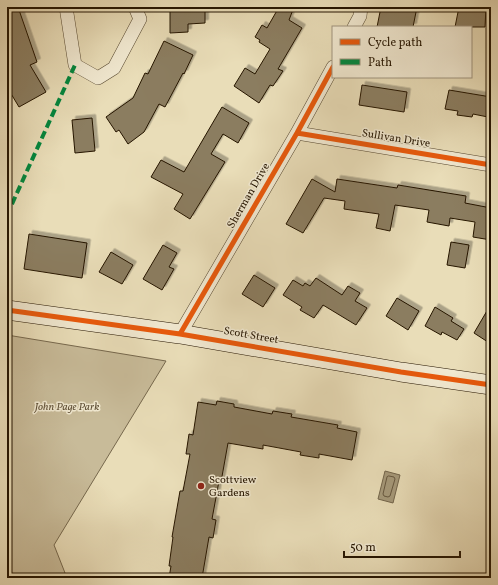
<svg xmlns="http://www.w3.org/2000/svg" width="498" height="585" font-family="Vollkorn,serif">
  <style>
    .green { fill: #c8bb99; stroke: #76684d }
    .water { fill: #a6997a; stroke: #72644a }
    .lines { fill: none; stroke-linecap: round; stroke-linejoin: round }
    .shore { stroke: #66573e; stroke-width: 1 }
    .building { fill: #8b7d60; stroke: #251501; filter: url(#shadow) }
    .street-casing { stroke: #56472f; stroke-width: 14 }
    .secondary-casing { stroke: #251501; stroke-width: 20 }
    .street { stroke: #f1e9d1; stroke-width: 13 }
    .secondary { stroke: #f1e9d1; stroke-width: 19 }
    .quiet { stroke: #00873e; stroke-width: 4; stroke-dasharray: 8 4; stroke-linecap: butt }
    .cycleway-casing { stroke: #f1e9d1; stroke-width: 8 }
    .cycleway { stroke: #e8590c; stroke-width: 5 }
    .poi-dot { fill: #8f2418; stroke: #f1e9d1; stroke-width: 1.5 }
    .labels { text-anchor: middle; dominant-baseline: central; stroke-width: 3; stroke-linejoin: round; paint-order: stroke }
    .street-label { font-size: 11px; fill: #251501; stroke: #f1e9d1 }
    .park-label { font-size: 11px; font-style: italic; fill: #5e4f36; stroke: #f1e9d1 }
    .poi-label { font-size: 11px; fill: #251501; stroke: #f1e9d1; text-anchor: start }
  </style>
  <defs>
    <filter id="shadow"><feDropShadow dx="3.5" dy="-3.5" stdDeviation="0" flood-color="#0004"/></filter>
  </defs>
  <rect width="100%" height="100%" fill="#e9ddb8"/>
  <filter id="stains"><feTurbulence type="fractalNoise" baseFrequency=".005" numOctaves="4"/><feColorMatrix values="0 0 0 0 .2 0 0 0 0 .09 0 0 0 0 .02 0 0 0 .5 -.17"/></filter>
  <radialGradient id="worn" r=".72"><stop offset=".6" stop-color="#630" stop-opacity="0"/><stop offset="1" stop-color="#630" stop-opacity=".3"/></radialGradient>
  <!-- green -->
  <path class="green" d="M7,335L166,361L54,545L67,578H7Z"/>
  <!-- water -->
  <path class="water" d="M385,471L400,475L393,503L378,499Z"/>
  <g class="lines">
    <!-- shore -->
    <path class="shore" d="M389,476L394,477L395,479L390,496L388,497L384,496L383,494L387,477Z"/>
  </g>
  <!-- building -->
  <path class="building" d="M7,7H18L37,62L30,65L46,92L19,107L7,87Z
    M170,7H205V23L188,24V32L170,33Z
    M279,7H294L289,20L302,28L278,69L283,71L273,86L270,85L259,103L234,86L245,68L255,74L270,49L259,42L260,40L255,37L262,25L267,28Z
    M381,7H417L413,27H377Z
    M459,7H486L485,27H455Z
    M164,41L193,55L184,74L183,73L165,107L159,104L144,132L128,144L119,130L116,132L106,117L133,98L145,73L148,74Z
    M362,85L407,92L404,112L359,105Z
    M449,90L491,97L488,117L473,114L472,117L457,115L458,111L445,109Z
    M222,107L249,123L238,143L223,134L211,154L225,162L190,219L174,209L183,194L151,177L161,160L184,172Z
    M92,118L95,151L75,153L72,120Z
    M312,179L335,192L337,179L397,188L398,185L466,196L465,203L491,208V240L473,237L475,222L450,218L449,226L427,222L429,210L395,205L390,231L376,228L379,214L344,209L345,201L324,198L303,233L286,224Z
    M29,234L87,243L82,278L24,269Z
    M451,242L469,245L465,268L447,265Z
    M163,245L177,253L169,267L174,269L162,290L143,279Z
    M111,252L133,265L122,284L99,272Z
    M254,275L275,288L263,307L242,294Z
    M316,278L342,295L348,286L360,293L355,301L367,308L356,325L323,305L314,318L300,310L302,307L283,295L293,280L303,286L305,283L310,286Z
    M397,298L419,311L408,330L386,316Z
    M491,304V344L474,333Z
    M435,307L453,318L451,321L464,329L457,340L442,332L441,335L425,326Z
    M217,401L234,404V407L272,414L273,411L292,414L291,417L338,425L337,428L357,432L352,460L319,454V458L300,455L301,452L263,445V449L228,443L221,482L219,481L212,519L216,520L213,538L209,537L202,578H169L171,566H169L173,537H172L180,491H183L190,454H186L189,434L193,435L198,402L216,405Z"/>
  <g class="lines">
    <!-- street casing -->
    <g class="street-casing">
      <path id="street" d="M66,7L75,65L98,78L114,68L140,19L135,7
        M354,27L360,16L361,7
        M297,133L491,165
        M180,334L297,133L333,67"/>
    </g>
    <!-- secondary casing -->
    <g class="secondary-casing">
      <path id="secondary" d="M7,310L180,334L401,372L491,385"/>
    </g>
    <!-- street -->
    <use href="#street" class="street"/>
    <!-- secondary -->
    <use href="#secondary" class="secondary"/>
    <!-- quiet -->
    <path class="quiet" d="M7,215L75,65"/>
    <!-- cycleway casing -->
    <g class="cycleway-casing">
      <path id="cycleway" d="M297,133L491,165
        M7,310L180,334L401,372L491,385
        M180,334L297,133L333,67"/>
    </g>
    <!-- cycleway -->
    <use href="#cycleway" class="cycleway"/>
  </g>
  <!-- markers -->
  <circle class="poi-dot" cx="201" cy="486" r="4"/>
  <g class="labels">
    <!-- street labels -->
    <g class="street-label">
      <text transform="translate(396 139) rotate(9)">Sullivan Drive</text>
      <text transform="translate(249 196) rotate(-60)">Sherman Drive</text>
      <text transform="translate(251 336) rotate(10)">Scott Street</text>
    </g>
    <!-- park labels -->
    <g class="park-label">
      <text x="67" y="407">John Page Park</text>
    </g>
    <!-- poi labels -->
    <g class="poi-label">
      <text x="209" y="480">Scottview<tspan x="209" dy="13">Gardens</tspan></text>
    </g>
  </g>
  <!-- margin -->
  <rect width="498" height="585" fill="none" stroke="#e9ddb8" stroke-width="24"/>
  <rect x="8" y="8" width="482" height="569" fill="none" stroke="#251501" stroke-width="2"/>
  <rect x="12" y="12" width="474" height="561" fill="none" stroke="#251501"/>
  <!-- legend -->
  <rect x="332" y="26" width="140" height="52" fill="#f1e9d1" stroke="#9f947e"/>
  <rect x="340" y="39" width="20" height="6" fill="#e8590c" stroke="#9f947e"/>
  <text x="368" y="46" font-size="12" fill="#251501">Cycle path</text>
  <rect x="340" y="59" width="20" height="6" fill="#00873e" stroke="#9f947e"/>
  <text x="368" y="66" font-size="12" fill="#251501">Path</text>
  <!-- scale -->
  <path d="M344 551v6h116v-6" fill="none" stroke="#251501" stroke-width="2"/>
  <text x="350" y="551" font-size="12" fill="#251501" stroke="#f1e9d1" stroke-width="3" paint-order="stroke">50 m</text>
  <rect width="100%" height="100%" filter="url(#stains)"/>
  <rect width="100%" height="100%" fill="url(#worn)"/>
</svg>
